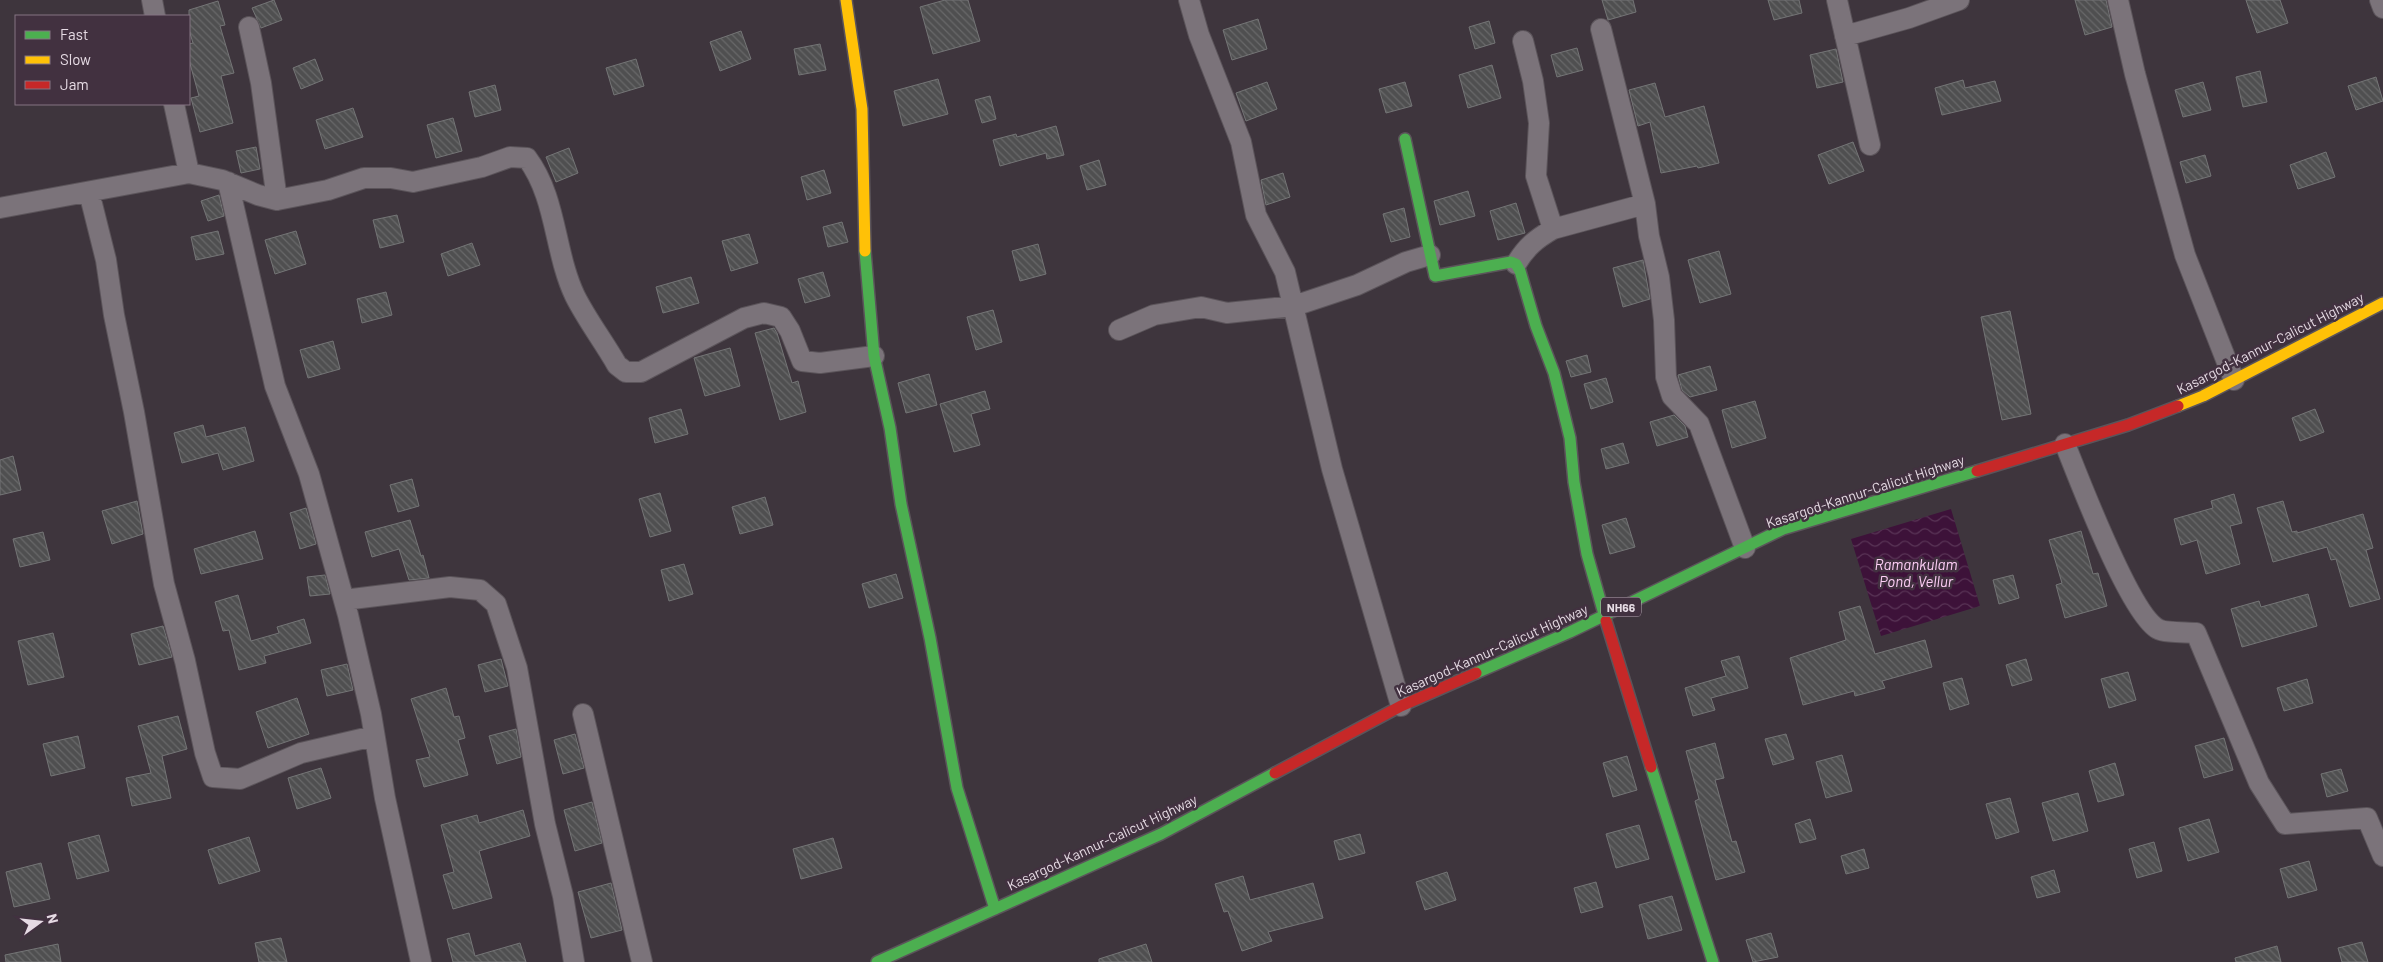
<svg xmlns="http://www.w3.org/2000/svg" width="2383" height="962" font-family="Barlow,sans-serif">
  <style>
    .water { fill: url(#water-waves) }
    .building { fill: url(#building-back-hatch); stroke: #747576 }
    .lines { fill: none; stroke-linecap: round; stroke-linejoin: round }
    .street-casing { stroke: #5b545a; stroke-width: 22 }
    .fast-casing { stroke: #5b545a; stroke-width: 14 }
    .slow-casing { stroke: #5b545a; stroke-width: 14 }
    .jam-casing { stroke: #5b545a; stroke-width: 14 }
    .street { stroke: #7b737a; stroke-width: 20 }
    .fast { stroke: #4caf50; stroke-width: 11 }
    .slow { stroke: #ffc107; stroke-width: 11 }
    .jam { stroke: #c62828; stroke-width: 11 }
    .labels { text-anchor: middle; dominant-baseline: central; stroke-width: 5; stroke-linejoin: round; paint-order: stroke }
    .shield { fill: #423140; stroke: #b5a8b3; stroke-width: 1 }
    .shield-label { font-size: 12px; font-weight: bold; fill: #e6dbe4 }
    .street-label { font-size: 14px; fill: #e6dbe4; stroke: #423140 }
    .water-label { font-size: 15px; font-style: italic; fill: #fecff6; stroke: #423140 }
  </style>
  <defs>
    <pattern id="water-waves" width="16" height="10" patternUnits="userSpaceOnUse" patternTransform="scale(1.25)"><rect width="16" height="10" fill="#3d1239"/><path d="M0 5q4-4 8 0t8 0" fill="none" stroke="#593456"/></pattern>
    <pattern id="building-back-hatch" width="6" height="6" patternUnits="userSpaceOnUse" patternTransform="scale(1.25)"><rect width="6" height="6" fill="#4f4f50"/><path d="M-1 5l2 2M0 0l6 6M5-1l2 2" fill="none" stroke="#686869"/></pattern>
  </defs>
  <rect width="100%" height="100%" fill="#3e353d"/>
  <!-- water -->
  <path class="water" d="M1951,509L1980,606L1881,636L1851,539Z"/>
  <!-- building -->
  <path class="building" d="M274,0L282,20L261,28L252,8Z
    M945,0H968L980,41L933,54L920,7Z
    M1602,0H1633L1636,12L1608,20Z
    M1768,0H1799L1802,13L1774,20Z
    M2075,0H2106L2112,27L2085,35Z
    M2246,0H2280L2288,23L2257,33Z
    M218,1L225,25L220,26L234,73L221,76L233,123L200,132L191,98L199,96L189,60V44L193,43L189,30V10Z
    M1258,19L1267,49L1232,60L1223,30Z
    M1489,21L1495,43L1475,49L1469,27Z
    M741,31L751,59L720,71L710,42Z
    M820,44L826,70L799,75L794,49Z
    M1577,48L1583,70L1557,77L1551,55Z
    M1836,49L1843,82L1817,88L1810,55Z
    M315,59L323,80L301,89L293,68Z
    M636,59L644,86L614,95L606,68Z
    M1492,65L1501,98L1468,108L1459,75Z
    M2260,71L2267,102L2243,107L2236,77Z
    M2376,77L2383,101L2356,110L2348,86Z
    M938,79L948,114L903,126L894,91Z
    M1963,80L1965,88L1995,81L2001,101L1942,115L1935,88Z
    M1267,82L1277,109L1246,121L1236,93Z
    M1405,82L1412,106L1386,113L1379,89Z
    M2203,82L2211,110L2183,117L2175,90Z
    M1655,83L1665,117L1704,106L1719,163L1698,168L1697,166L1661,173L1650,122L1638,126L1629,90Z
    M495,85L501,110L475,117L469,92Z
    M990,96L996,119L982,123L975,100Z
    M353,108L363,137L325,149L316,120Z
    M453,118L462,151L436,158L427,125Z
    M1056,126L1064,155L1047,159L1046,153L1000,166L993,140L1016,134L1017,137Z
    M1853,142L1864,171L1829,184L1818,155Z
    M256,147L260,169L241,173L236,151Z
    M569,148L578,173L556,182L546,157Z
    M2326,152L2335,177L2298,189L2290,165Z
    M2205,155L2211,176L2186,183L2180,162Z
    M1099,160L1106,185L1087,190L1080,166Z
    M824,170L831,193L807,200L801,177Z
    M1283,173L1290,197L1266,205L1261,180Z
    M1468,191L1475,216L1440,225L1434,201Z
    M219,195L224,216L208,221L201,201Z
    M1516,203L1525,233L1498,240L1490,211Z
    M1404,208L1410,237L1391,242L1383,214Z
    M397,215L404,242L380,248L373,220Z
    M842,222L848,242L828,247L823,227Z
    M218,231L224,254L196,260L191,237Z
    M296,231L306,264L275,274L265,240Z
    M749,234L758,263L731,271L722,241Z
    M472,243L480,265L448,276L441,254Z
    M1038,244L1046,274L1020,281L1012,251Z
    M1719,251L1731,294L1700,303L1688,260Z
    M1643,260L1650,299L1623,307L1613,268Z
    M823,272L830,296L805,303L798,279Z
    M691,277L699,303L663,313L656,287Z
    M386,292L392,315L362,323L357,299Z
    M993,310L1002,342L976,350L967,317Z
    M2010,311L2031,414L2002,420L1981,317Z
    M774,328L777,333L792,383L798,381L806,412L780,420L755,333Z
    M333,341L340,369L308,378L300,350Z
    M730,348L740,386L705,396L694,358Z
    M1587,355L1591,372L1571,377L1566,361Z
    M1710,366L1717,390L1690,397L1682,390L1678,375Z
    M929,374L937,405L906,413L898,383Z
    M1606,378L1613,402L1591,409L1584,384Z
    M985,391L990,409L971,414L980,445L954,452L940,404Z
    M1755,401L1766,438L1732,448L1722,410Z
    M681,409L688,434L655,443L649,418Z
    M2315,409L2324,432L2300,441L2292,418Z
    M1674,415L1685,426L1688,437L1657,446L1650,422Z
    M203,425L206,437L245,427L254,461L223,470L218,453L182,463L174,433Z
    M1623,443L1629,463L1606,469L1601,449Z
    M13,456L21,490L0,495V460Z
    M412,479L419,506L398,512L390,485Z
    M660,493L671,531L650,537L639,499Z
    M2234,494L2242,523L2230,526L2240,564L2206,574L2197,540L2181,545L2174,519L2213,508L2211,501Z
    M765,497L773,525L740,534L732,507Z
    M137,501L143,534L112,544L102,511Z
    M2283,501L2292,532L2297,531V533L2363,514L2373,548L2366,550L2380,599L2350,607L2336,559L2331,560L2327,547L2273,562L2257,508Z
    M306,508L316,544L300,549L290,513Z
    M1626,518L1635,547L1610,554L1602,525Z
    M410,520L421,556L423,555L429,578L409,580L399,549L372,557L365,532Z
    M255,531L263,559L201,574L194,549Z
    M2081,531L2093,574L2098,573L2107,606L2065,618L2056,585L2062,583L2049,540Z
    M43,532L50,560L20,567L13,539Z
    M684,564L693,594L669,601L661,570Z
    M896,574L903,598L869,608L862,584Z
    M325,575L330,594L310,596L307,577Z
    M2013,575L2019,598L1999,604L1993,580Z
    M2308,594L2317,626L2242,647L2231,609L2259,601L2261,607Z
    M238,595L251,641L279,633L277,627L304,619L311,643L264,656L266,663L239,670L229,630L223,631L215,602Z
    M1860,606L1875,654L1925,640L1932,667L1882,681L1885,688L1855,696L1854,691L1803,705L1790,658L1846,640L1839,612Z
    M163,626L172,657L139,665L131,634Z
    M53,633L64,677L28,685L18,641Z
    M1739,656L1748,688L1711,698L1715,710L1693,716L1685,688L1726,676L1721,661Z
    M501,659L508,686L485,692L478,665Z
    M2026,659L2032,680L2012,686L2006,665Z
    M347,664L353,690L327,696L321,670Z
    M2128,672L2136,700L2109,708L2101,679Z
    M1962,678L1969,704L1950,710L1943,683Z
    M2307,679L2313,703L2284,711L2277,688Z
    M446,688L454,717L459,716L465,738L458,740L468,775L424,787L416,760L430,757L411,699Z
    M297,698L309,734L268,748L256,712Z
    M178,716L187,749L162,756L171,798L132,806L126,778L151,773L138,726Z
    M516,729L521,757L497,764L489,736Z
    M575,734L584,768L563,774L554,740Z
    M1786,734L1794,759L1773,765L1765,739Z
    M78,736L85,768L51,776L43,744Z
    M2224,738L2233,770L2204,778L2195,746Z
    M1715,743L1724,778L1715,780L1732,842L1736,841L1745,872L1716,880L1695,801L1699,799L1686,751Z
    M1842,755L1852,791L1826,798L1816,762Z
    M1627,756L1637,790L1613,797L1603,763Z
    M2115,763L2124,795L2098,802L2089,771Z
    M321,768L331,798L297,809L288,778Z
    M2341,769L2348,791L2327,797L2321,774Z
    M2078,793L2088,831L2053,841L2042,803Z
    M2010,798L2019,832L1996,839L1986,804Z
    M592,802L602,843L575,851L564,810Z
    M523,810L530,836L479,851L492,898L453,909L443,875L454,872L441,825L477,815L479,823Z
    M1810,819L1816,839L1800,843L1795,824Z
    M2209,819L2219,852L2188,861L2179,828Z
    M1639,825L1649,859L1616,868L1606,834Z
    M1360,834L1365,853L1339,860L1334,841Z
    M99,835L109,871L77,879L68,843Z
    M249,837L260,871L219,884L208,850Z
    M833,838L842,868L801,879L793,849Z
    M2154,842L2162,871L2137,878L2129,849Z
    M1864,849L1869,868L1846,874L1841,856Z
    M2309,861L2317,890L2288,898L2280,869Z
    M41,863L50,899L14,907L6,872Z
    M2054,870L2060,892L2037,898L2031,877Z
    M1447,872L1456,900L1425,910L1416,882Z
    M1243,876L1250,900L1313,883L1323,918L1268,932L1272,941L1242,951L1228,911L1224,912L1215,884Z
    M1596,882L1603,907L1581,913L1574,888Z
    M611,883L622,930L591,938L578,892Z
    M1672,896L1682,930L1648,939L1639,905Z
    M469,933L475,956L520,943L526,962H453L447,939Z
    M1771,933L1778,957L1753,962L1746,940Z
    M281,938L287,962H259L255,943Z
    M2362,942L2368,962H2342L2338,948Z
    M58,944L61,962H6L5,955Z
    M1146,944L1152,962H1099V959Z
    M2277,946L2281,962H2236L2235,958Z"/>
  <g class="lines">
    <!-- street casing -->
    <g class="street-casing">
      <path id="street" d="M152,0L155,16
        M1189,0L1199,35L1241,142L1256,215L1285,272L1332,469L1401,706
        M1837,0L1870,145
        M2118,0L2135,74L2185,255L2234,380
        M2380,0L2383,8
        M249,27L261,83L277,200
        M1601,29L1645,204L1649,236L1659,277L1664,320L1666,377L1672,396L1699,424L1745,548
        M1845,36L1909,18L1959,0
        M1523,41L1533,81L1539,123L1536,176L1553,229L1645,204
        M189,173L222,180L258,195L277,200L328,190L364,178H391L413,182L482,167L510,157L527,158C557,198 554,252 575,296C587,320 604,342 617,365L626,372H641L744,318L764,313L781,317L790,331L802,361L820,363L874,356
        M228,182L275,386L309,474L348,615L371,714L385,798L421,962
        M89,192L106,260L114,315L134,412L164,584L185,661L205,753L213,777L240,779L301,753L374,736
        M0,208L189,173L174,104
        M1516,264C1526,247 1536,239 1553,229
        M1119,330L1154,315L1201,307L1227,313L1294,306L1357,285L1406,262L1430,255
        M2065,444C2079,479 2130,614 2158,629C2165,633 2187,632 2196,633L2259,783L2285,824L2367,818L2383,856
        M344,600L450,587L480,590L496,604L517,668L545,824L563,896L574,962
        M583,714L642,962"/>
    </g>
    <!-- fast casing -->
    <g class="fast-casing">
      <path id="fast" d="M1405,139L1435,276L1511,262L1516,264L1520,271L1536,326L1554,373L1570,438L1574,482L1587,554L1606,621
        M865,251L874,356L890,428L901,504L930,638L957,788L995,909
        M1476,673L1570,632L1783,529L1977,471
        M1651,767L1713,962
        M877,962L1161,834L1275,773"/>
    </g>
    <!-- slow casing -->
    <g class="slow-casing">
      <path id="slow" d="M846,0L862,109L865,251
        M2178,406L2203,396L2383,303"/>
    </g>
    <!-- jam casing -->
    <g class="jam-casing">
      <path id="jam" d="M1977,471L2128,425L2178,406
        M1606,621L1651,767
        M1275,773L1401,706L1476,673"/>
    </g>
    <!-- street -->
    <use href="#street" class="street"/>
    <!-- fast -->
    <use href="#fast" class="fast"/>
    <!-- slow -->
    <use href="#slow" class="slow"/>
    <!-- jam -->
    <use href="#jam" class="jam"/>
  </g>
  <g class="labels">
    <!-- shield labels -->
    <rect class="shield" x="1601" y="597.5" width="40" height="19" rx="4"/>
    <g class="shield-label">
      <text x="1621" y="607">NH66</text>
    </g>
    <!-- street labels -->
    <g class="street-label">
      <text transform="translate(2270 343) rotate(-27)">Kasargod-Kannur-Calicut Highway</text>
      <text transform="translate(1865 491) rotate(-18)">Kasargod-Kannur-Calicut Highway</text>
      <text transform="translate(1492 650) rotate(-24)">Kasargod-Kannur-Calicut Highway</text>
      <text transform="translate(1102 842) rotate(-25)">Kasargod-Kannur-Calicut Highway</text>
    </g>
    <!-- water labels -->
    <g class="water-label">
      <text x="1916" y="564">Ramankulam<tspan x="1916" dy="17">Pond, Vellur</tspan></text>
    </g>
  </g>
  <!-- legend -->
  <rect x="15" y="15" width="175" height="90" fill="#423140" stroke="#847582"/>
  <rect x="25" y="31" width="25" height="8" fill="#4caf50" stroke="#847582"/>
  <text x="60" y="40" font-size="15" fill="#e6dbe4">Fast</text>
  <rect x="25" y="56" width="25" height="8" fill="#ffc107" stroke="#847582"/>
  <text x="60" y="65" font-size="15" fill="#e6dbe4">Slow</text>
  <rect x="25" y="81" width="25" height="8" fill="#c62828" stroke="#847582"/>
  <text x="60" y="90" font-size="15" fill="#e6dbe4">Jam</text>
  <!-- north arrow -->
  <g transform="translate(40 922) rotate(75)" stroke="#423140" stroke-width="4" paint-order="stroke">
  <path d="M0-4L9 19L0 12L-9 19Z" fill="#e6dbe4"/>
  <text y="-8" font-size="14" font-weight="bold" text-anchor="middle" fill="#e6dbe4">N</text>
  </g>
</svg>
